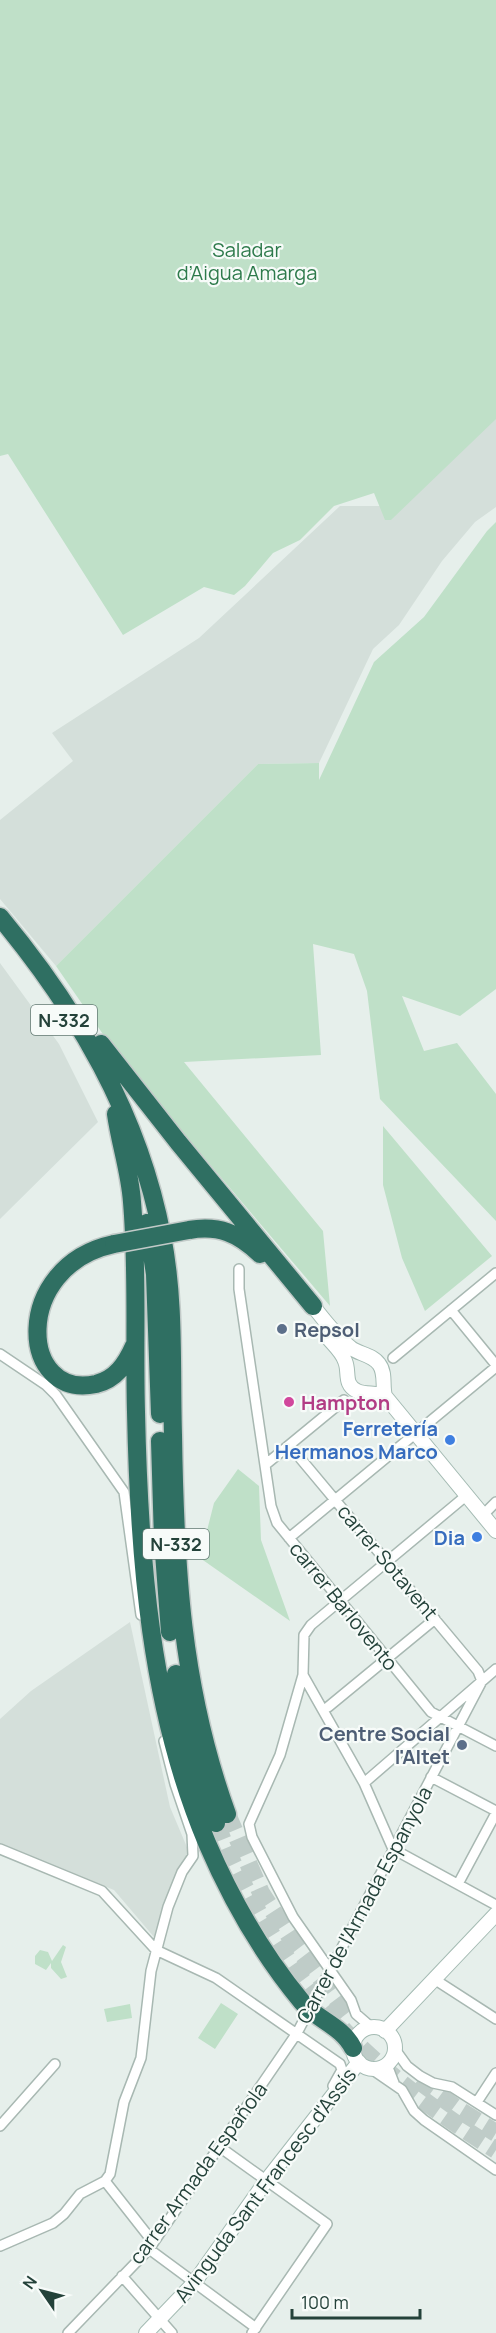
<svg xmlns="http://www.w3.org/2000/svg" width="496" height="2333" font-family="Manrope,sans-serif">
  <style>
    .built { fill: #d4dfda }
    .green { fill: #bfe0c8 }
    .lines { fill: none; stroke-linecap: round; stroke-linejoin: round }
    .highway-tunnel { stroke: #bfccc8; stroke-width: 18; stroke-dasharray: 18 9; stroke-linecap: butt }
    .street-casing { stroke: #a8b8b2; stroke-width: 12 }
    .secondary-casing { stroke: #a4bbb3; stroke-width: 16 }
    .highway-casing { stroke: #c2cac8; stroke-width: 21 }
    .street { stroke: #fff; stroke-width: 9 }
    .secondary { stroke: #fff; stroke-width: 14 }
    .highway { stroke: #2f6f62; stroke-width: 18 }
    .highway-bridge-casing { stroke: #c2cac8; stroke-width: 21; stroke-linecap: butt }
    .highway-bridge { stroke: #2f6f62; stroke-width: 18 }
    .service-dot { fill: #5c6f8a; stroke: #f7fbf9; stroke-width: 2 }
    .hotel-dot { fill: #d1479c; stroke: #f7fbf9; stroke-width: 2 }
    .shop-dot { fill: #3f7fe0; stroke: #f7fbf9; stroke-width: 2 }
    .labels { text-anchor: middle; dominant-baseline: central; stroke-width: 4.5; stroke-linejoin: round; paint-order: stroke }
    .shield { fill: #f7fbf9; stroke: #637a73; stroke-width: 1.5 }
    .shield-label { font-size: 18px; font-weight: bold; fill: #24423a }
    .park-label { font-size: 20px; fill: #2d7a4b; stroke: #f7fbf9 }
    .service-label { font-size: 20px; font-weight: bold; fill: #4e5e75; stroke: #f7fbf9; text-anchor: start }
    .hotel-label { font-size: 20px; font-weight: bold; fill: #b23c85; stroke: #f7fbf9; text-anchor: start }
    .shop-label { font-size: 20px; font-weight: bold; fill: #366cbe; stroke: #f7fbf9; text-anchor: end }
    .street-label { font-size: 20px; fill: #24423a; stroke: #f7fbf9 }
  </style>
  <rect width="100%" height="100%" fill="#e6efeb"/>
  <!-- built -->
  <path class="built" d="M496,403V507L475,522L442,561L399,625L373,649L319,763L258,764L56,966L0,899V820L73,761L52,733L199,638L340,506H388Z
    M0,963L59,1044L98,1122L0,1219Z
    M130,1622L170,1807L189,1852L183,1860L154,1937L114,1890L0,1844V1719L31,1691Z"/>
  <!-- green -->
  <path class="green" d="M0,0H496V419L391,520H385L374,493L334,506L300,540L273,553L245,586L234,595L204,587L123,635L8,454L0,456Z
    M496,522V989L460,1016L402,996L424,1051L457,1043L496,1094V1221L380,1099L367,991L354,954L313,944L321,1055L184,1062L323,1231L330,1306L118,1056L56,966L258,764L319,763V780L374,662L424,617L487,531Z
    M383,1126L492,1256L425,1311L402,1258L383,1185Z
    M238,1469L259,1486L261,1540L290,1621L200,1558L214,1503Z
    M63,1945L66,1947L61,1962L67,1977L61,1979L51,1968V1963L46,1970L35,1964V1956L40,1950L48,1952L52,1961Z
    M221,2003L238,2014L215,2049L198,2038Z
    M130,2004L132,2018L107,2022L104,2009Z"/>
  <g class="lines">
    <!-- highway-tunnel -->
    <path class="highway-tunnel" d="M227,1814L261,1893L292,1940L350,2017
      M216,1823C245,1901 301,1990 361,2048C402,2087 449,2120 496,2150
      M418,2080L459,2110L496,2133"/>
    <!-- street casing -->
    <g class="street-casing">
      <path id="street" d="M239,1269V1289L271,1506L277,1523L431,1712L496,1746
        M451,1310L496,1365
        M0,1354L46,1385L56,1395L124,1492L141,1615
        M393,1358L496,1273
        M265,1465L344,1400
        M483,1515L496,1502
        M289,1538L496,1367
        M303,1675L364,1783L393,1849L496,1905
        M328,1707L435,1619
        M431,1777L496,1811
        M364,1783L496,1669
        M0,1849L102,1891L156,1950L216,1978L340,2064L342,2070L333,2086
        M458,1884L496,1813
        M434,1979L496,2019
        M371,2027L356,2014L351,2000L293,1917L252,1837L249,1824L280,1755L303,1675L304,1635L311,1625L467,1495
        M394,2048L407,2066L420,2076L433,2083L452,2087L496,2115
        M387,2065L394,2083
        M373,2070L402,2090L414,2111L424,2120L496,2170
        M477,2102L496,2073
        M0,2126L55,2064
        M221,2148L327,2224L252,2333
        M105,2181L153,2242
        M0,2246L53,2223L64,2214L80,2194L105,2181L110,2174L124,2102L141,2058L151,1971L168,1907L182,1872L193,1856L192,1834L175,1784L164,1741
        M149,2249L256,2328
        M122,2276L172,2333
        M68,2333L149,2249L297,2033L482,1681L478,1671L290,1446"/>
    </g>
    <!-- secondary casing -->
    <g class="secondary-casing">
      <path id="secondary" d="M313,1306C325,1321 336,1336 351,1348C359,1354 373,1355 379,1364C386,1373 382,1386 385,1396L496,1531
        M328,1338C334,1345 342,1352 345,1361C350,1372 343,1384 357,1391C366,1395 375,1392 385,1396
        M353 2048a21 21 0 1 1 42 0a21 21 0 1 1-42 0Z
        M385,2031L496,1914
        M146,2333L194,2283L266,2181L359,2062"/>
    </g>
    <!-- highway casing -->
    <g class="highway-casing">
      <path id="highway" d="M0,917C78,1011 139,1115 162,1236C175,1301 171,1369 173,1435C175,1569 181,1687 227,1814
        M101,1044L178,1142L313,1306
        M116,1114C120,1143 130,1172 132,1202C138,1272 134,1342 136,1412C139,1557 150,1708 207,1843C231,1899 263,1955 302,2002C317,2020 342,2026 353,2048
        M147,1223L155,1274L160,1414
        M189,1230C219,1225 238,1233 260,1254
        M114,1244C11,1266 19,1401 96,1384C116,1379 126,1364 134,1346
        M160,1441L163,1540L170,1632
        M176,1674L193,1758L216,1823"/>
    </g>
    <!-- street -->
    <use href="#street" class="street"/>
    <!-- secondary -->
    <use href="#secondary" class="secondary"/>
    <!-- highway -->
    <use href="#highway" class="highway"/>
    <!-- highway-bridge casing -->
    <g class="highway-bridge-casing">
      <path id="highway-bridge" d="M114,1244L189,1230"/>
    </g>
    <!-- highway-bridge -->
    <use href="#highway-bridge" class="highway-bridge"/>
  </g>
  <!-- markers -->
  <g class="service-dot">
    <circle cx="282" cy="1329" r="6"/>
    <circle cx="462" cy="1745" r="6"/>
  </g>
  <circle class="hotel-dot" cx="289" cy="1402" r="6"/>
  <g class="shop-dot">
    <circle cx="450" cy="1440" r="6"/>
    <circle cx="477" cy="1537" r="6"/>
  </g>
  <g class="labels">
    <!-- shield labels -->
    <g class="shield">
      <rect x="31" y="1005" width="66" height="30" rx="4.5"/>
      <rect x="143" y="1529" width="66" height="30" rx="4.5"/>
    </g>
    <g class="shield-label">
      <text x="64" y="1020">N-332</text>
      <text x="176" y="1544">N-332</text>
    </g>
    <!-- park labels -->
    <g class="park-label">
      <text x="247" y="249">Saladar<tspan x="247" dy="23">d’Aigua Amarga</tspan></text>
    </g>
    <!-- service labels -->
    <g class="service-label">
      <text x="294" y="1329">Repsol</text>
      <text x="450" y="1733" text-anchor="end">Centre Social<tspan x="450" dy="23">l'Altet</tspan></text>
    </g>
    <!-- hotel labels -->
    <g class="hotel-label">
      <text x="301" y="1402">Hampton</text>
    </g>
    <!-- shop labels -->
    <g class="shop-label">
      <text x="438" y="1428">Ferretería<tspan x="438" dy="23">Hermanos Marco</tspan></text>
      <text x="465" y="1537">Dia</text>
    </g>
    <!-- street labels -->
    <g class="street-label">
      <text transform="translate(388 1562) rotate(50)">carrer Sotavent</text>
      <text transform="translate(344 1606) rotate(51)">carrer Barlovento</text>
      <text transform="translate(364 1905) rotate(-62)">Carrer de l'Armada Espanyola</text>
      <text transform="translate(198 2173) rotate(-54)">carrer Armada Española</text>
      <text transform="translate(265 2185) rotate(-53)">Avinguda Sant Francesc d'Assís</text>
    </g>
  </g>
  <!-- north arrow -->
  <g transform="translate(42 2291) rotate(305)" stroke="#f7fbf9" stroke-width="4.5" paint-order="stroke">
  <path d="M0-4.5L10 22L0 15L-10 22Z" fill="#24423a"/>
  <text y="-9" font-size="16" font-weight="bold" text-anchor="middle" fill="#24423a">N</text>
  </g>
  <!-- scale -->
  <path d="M292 2309v9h128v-9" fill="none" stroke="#24423a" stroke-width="3"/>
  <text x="301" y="2309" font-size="18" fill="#24423a" stroke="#f7fbf9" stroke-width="4.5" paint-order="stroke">100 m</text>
</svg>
